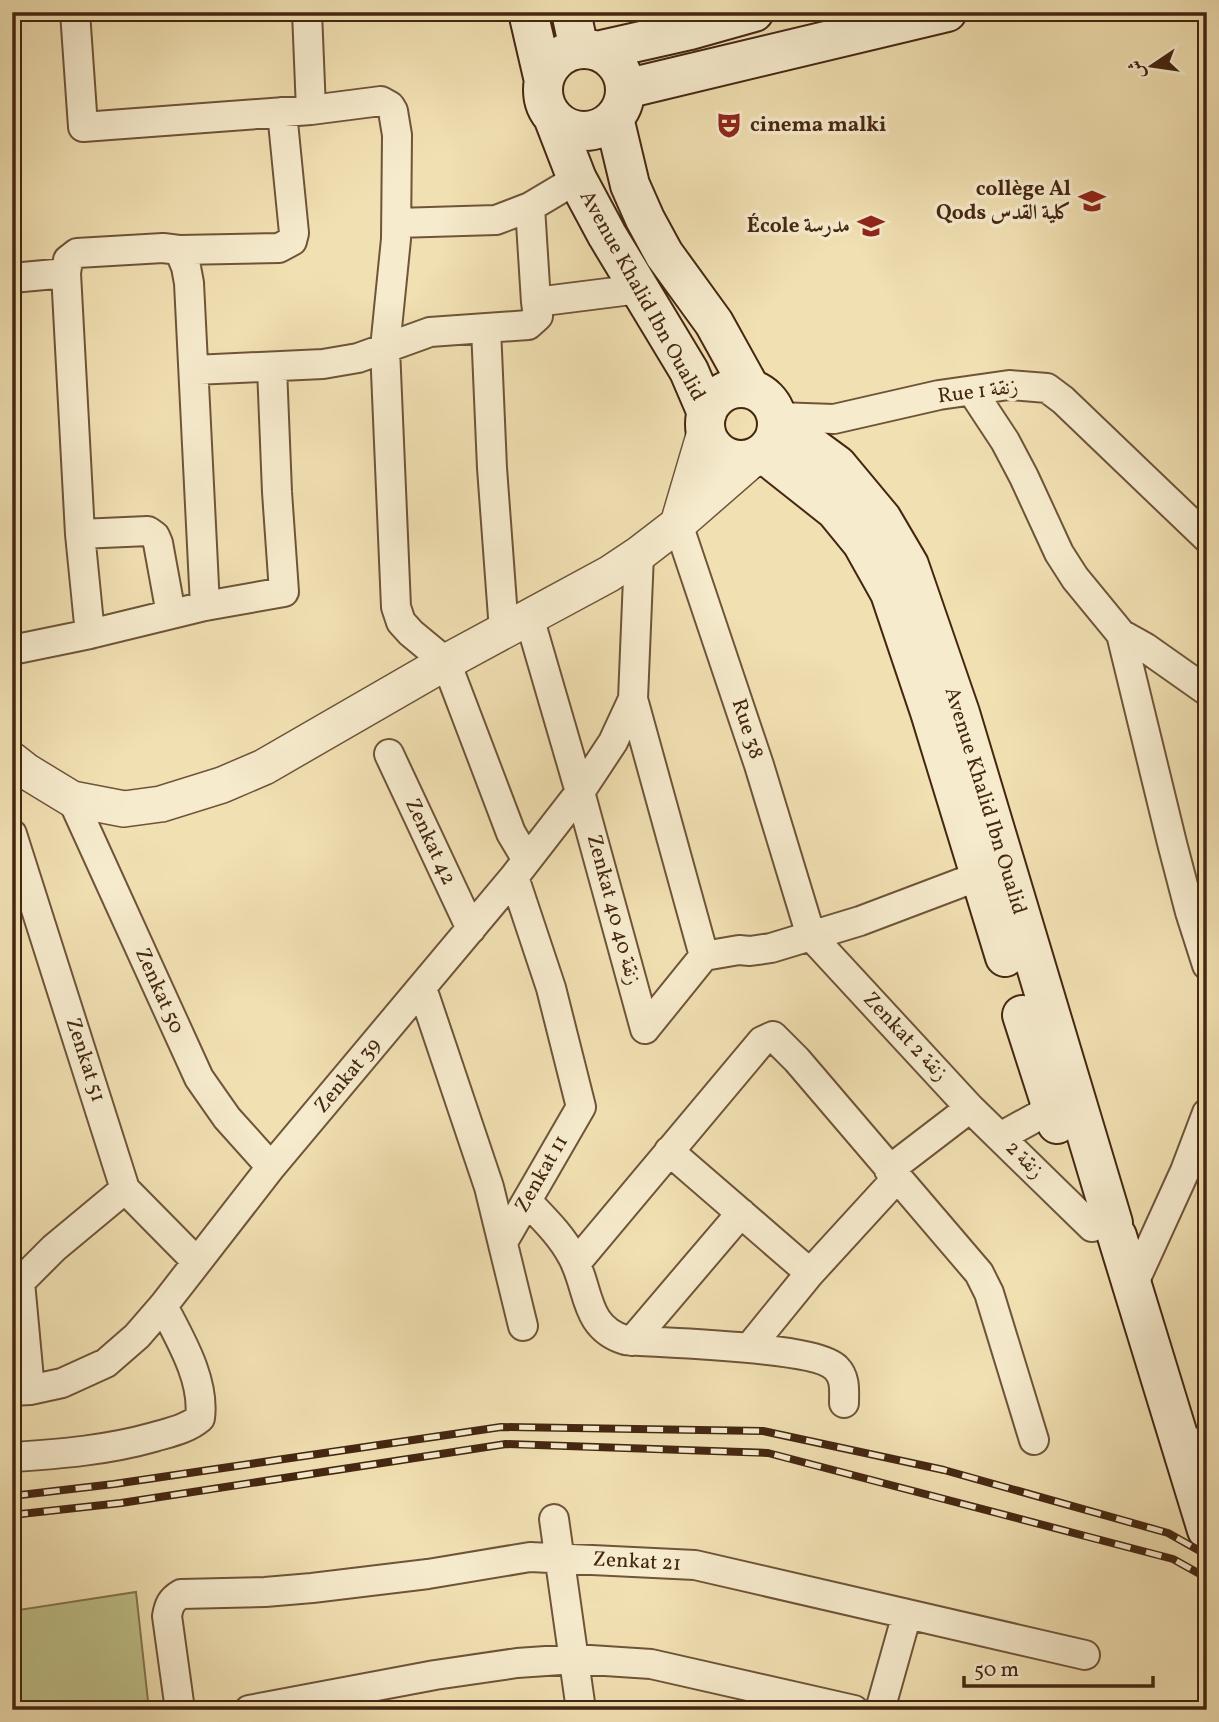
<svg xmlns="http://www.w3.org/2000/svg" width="1219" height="1722" font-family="Vollkorn,Amiri,serif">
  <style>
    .green { fill: #bfc189; stroke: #82744d; stroke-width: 2 }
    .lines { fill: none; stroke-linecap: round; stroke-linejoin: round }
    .minor-casing { stroke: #6f5439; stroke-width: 32 }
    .tertiary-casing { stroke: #6f5439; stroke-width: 38 }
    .secondary-casing { stroke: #442611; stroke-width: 42 }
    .minor { stroke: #f6ebcd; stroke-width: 28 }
    .tertiary { stroke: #f6ebcd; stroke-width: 35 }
    .secondary { stroke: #f6ebcd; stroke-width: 38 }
    .rail-casing { stroke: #442611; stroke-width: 8 }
    .rail { stroke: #f6ebcd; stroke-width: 5; stroke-dasharray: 16; stroke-linecap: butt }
    .labels { text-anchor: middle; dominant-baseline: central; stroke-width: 7; stroke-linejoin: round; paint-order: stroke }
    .poi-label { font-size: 21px; font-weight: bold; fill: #442611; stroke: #f6ebcd; text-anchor: end }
    .street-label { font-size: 21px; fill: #442611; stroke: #f6ebcd }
  </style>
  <rect width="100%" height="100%" fill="#f1e0b2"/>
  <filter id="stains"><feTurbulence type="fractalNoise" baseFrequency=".00286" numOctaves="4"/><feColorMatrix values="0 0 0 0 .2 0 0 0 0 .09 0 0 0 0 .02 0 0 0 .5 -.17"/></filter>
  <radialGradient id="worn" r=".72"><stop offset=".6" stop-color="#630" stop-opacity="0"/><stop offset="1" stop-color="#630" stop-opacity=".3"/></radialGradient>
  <!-- green -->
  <path class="green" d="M136,1592L149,1710H12V1611Z"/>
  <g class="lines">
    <!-- minor casing -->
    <g class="minor-casing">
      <path id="minor" d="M75,12L83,127L311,110L381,101L390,106L393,111L397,135L396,239L385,348L396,607L401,622L411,633L446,662L511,833L527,860
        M307,12L311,110
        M530,207L536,302
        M397,223L496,220L530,207L577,179
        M179,250L279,248L292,241L294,233L282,112
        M12,278L66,273
        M486,328L492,468L504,631
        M194,370L323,364L358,358L430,332L528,325L538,316L536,302L639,289
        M972,391L1005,441L1024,477L1059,553L1075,578L1121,634L1172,843L1190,912L1207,965
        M777,417L834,419L939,395L1009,385L1047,388L1063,400L1207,538
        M678,524L759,765L811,936L970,1108L1092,1227
        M80,534L148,531L155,536L158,543L171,614
        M529,617L580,792L645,1029
        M90,634L80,534L66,273L68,260L77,253L163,248L179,250L186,267L189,283L205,606
        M1121,634L1146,648L1207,691
        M12,650L90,634L205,606L284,592L277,492L272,368
        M633,699L704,956
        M389,754L471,929
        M72,799L199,1078L227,1118L271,1167
        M12,834L125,1189L197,1262
        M704,956L739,950L750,951L771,948L860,921L979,876
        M422,988L489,1187L523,1326
        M645,1029L704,956
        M1000,1137L1040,1115L1049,1101
        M669,1151L810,1273
        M889,1170L970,1108
        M527,1201C543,1218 561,1235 572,1256C590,1288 583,1327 625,1340C662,1343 815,1346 836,1368C846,1378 844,1391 844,1403
        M503,1242L581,1107L551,988L514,877
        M576,1263L762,1041L773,1036L797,1060L979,1273L989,1293L1034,1440
        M20,1282L30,1390
        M12,1283L20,1282L54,1248L125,1189
        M1133,1285L1185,1171L1207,1113
        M632,1341L741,1213
        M749,1348L810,1273L897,1178
        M12,1391L30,1390L62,1383L106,1363L137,1336L163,1306L271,1167L514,877L580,792L613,742L633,699L639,554
        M12,1457C61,1454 108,1450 154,1437C171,1432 187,1429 200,1418C205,1380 180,1339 163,1306
        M1188,1473L1201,1455L1207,1438
        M554,1519L581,1710
        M180,1710L167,1616C169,1605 171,1600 181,1594L265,1592L312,1588L428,1574L530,1557L695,1565L1085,1655
        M249,1710L435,1675L517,1663L575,1659L651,1664L854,1710
        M880,1710L907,1614"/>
    </g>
    <!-- tertiary casing -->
    <g class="tertiary-casing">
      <path id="tertiary" d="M678,524L706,429
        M12,760L26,771L72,799L124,809L161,804L222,785L264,767L446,662L609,574L639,554L678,524L756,456"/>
    </g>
    <!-- secondary casing -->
    <g class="secondary-casing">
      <path id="secondary" d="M528,12L544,81
        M571,12L579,49
        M543 90a41 41 0 1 1 82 0a41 41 0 1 1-82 0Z
        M597,51L690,30L754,12
        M625,89L947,12
        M553,117L577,179L607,235L689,371L707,413
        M614,118L630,185L645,219L664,254L714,323L750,388
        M705 424a36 36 0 1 1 72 0a36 36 0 1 1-72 0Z
        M777,428L807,443L837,465L882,519L909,565L960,713L1113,1223
        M763,453L835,510L862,543L890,593L930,712L1005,957
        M1022,1015L1057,1124
        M1117,1236L1207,1530"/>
    </g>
    <!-- minor -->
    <use href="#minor" class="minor"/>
    <!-- tertiary -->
    <use href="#tertiary" class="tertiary"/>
    <!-- secondary -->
    <use href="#secondary" class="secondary"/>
    <!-- rail casing -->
    <g class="rail-casing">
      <path id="rail" d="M12,1496L114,1484L501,1427L763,1431L944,1470L1168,1533L1207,1555
        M12,1515L121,1503L506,1444L768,1453L1173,1559L1207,1578"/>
    </g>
    <!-- rail -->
    <use href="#rail" class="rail"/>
  </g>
  <!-- icons -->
  <defs>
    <g id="theatre-bare" transform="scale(2.1)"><path d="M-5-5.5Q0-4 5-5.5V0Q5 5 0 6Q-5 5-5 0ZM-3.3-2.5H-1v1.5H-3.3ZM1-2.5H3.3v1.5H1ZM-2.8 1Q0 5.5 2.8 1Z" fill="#8f2418" stroke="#f6ebcd" stroke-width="2.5" paint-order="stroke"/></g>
    <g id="university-bare" transform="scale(2.1)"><path d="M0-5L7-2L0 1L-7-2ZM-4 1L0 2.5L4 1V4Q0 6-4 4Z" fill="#8f2418" stroke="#f6ebcd" stroke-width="2.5" paint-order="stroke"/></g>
    <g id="school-bare" transform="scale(2.1)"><path d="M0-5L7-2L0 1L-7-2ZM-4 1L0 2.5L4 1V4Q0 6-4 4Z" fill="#8f2418" stroke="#f6ebcd" stroke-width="2.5" paint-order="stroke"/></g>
  </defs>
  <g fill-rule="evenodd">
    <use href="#theatre-bare" x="729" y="125"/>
    <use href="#university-bare" x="1092" y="201"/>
    <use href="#school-bare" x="871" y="226"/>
  </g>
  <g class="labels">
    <!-- poi labels -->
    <g class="poi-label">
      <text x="750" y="125" text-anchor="start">cinema malki</text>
      <text x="1071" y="189">collège Al<tspan x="1071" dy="24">Qods كلية القدس</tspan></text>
      <text x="850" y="226">École مدرسة</text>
    </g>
    <!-- street labels -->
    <g class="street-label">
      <text transform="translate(642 296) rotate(61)">Avenue Khalid Ibn Oualid</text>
      <text transform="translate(978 392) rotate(-7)">Rue 1 زنقة</text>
      <text transform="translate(747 729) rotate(72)">Rue 38</text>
      <text transform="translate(985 801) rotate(73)">Avenue Khalid Ibn Oualid</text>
      <text transform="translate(430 842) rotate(65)">Zenkat 42</text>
      <text transform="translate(613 910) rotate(75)">Zenkat 40 زنقة 40</text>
      <text transform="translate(159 991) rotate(66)">Zenkat 50</text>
      <text transform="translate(905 1037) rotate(47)">Zenkat 2 زنقة</text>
      <text transform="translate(85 1060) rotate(72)">Zenkat 51</text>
      <text transform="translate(348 1076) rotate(-50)">Zenkat 39</text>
      <text transform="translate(1024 1160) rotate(45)">زنقة 2</text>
      <text transform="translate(542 1174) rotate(-60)">Zenkat 11</text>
      <text transform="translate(637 1562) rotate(3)">Zenkat 21</text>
    </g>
  </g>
  <!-- margin -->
  <rect width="1219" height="1722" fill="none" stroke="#f1e0b2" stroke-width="42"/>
  <rect x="14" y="14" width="1191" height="1694" fill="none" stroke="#442611" stroke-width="3.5"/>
  <rect x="21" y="21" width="1177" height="1680" fill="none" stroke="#442611" stroke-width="2"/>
  <!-- north arrow -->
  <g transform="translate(1152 66) rotate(257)" stroke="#f6ebcd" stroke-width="5" paint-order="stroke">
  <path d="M0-5L12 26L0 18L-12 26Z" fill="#442611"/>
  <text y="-10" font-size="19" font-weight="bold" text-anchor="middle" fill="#442611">ش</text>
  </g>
  <!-- scale -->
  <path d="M964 1676v10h189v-10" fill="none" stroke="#442611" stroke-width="3.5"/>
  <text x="974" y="1676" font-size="21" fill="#442611" stroke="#f6ebcd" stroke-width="5" paint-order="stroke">50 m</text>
  <rect width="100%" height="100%" filter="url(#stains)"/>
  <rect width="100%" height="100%" fill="url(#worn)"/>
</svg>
